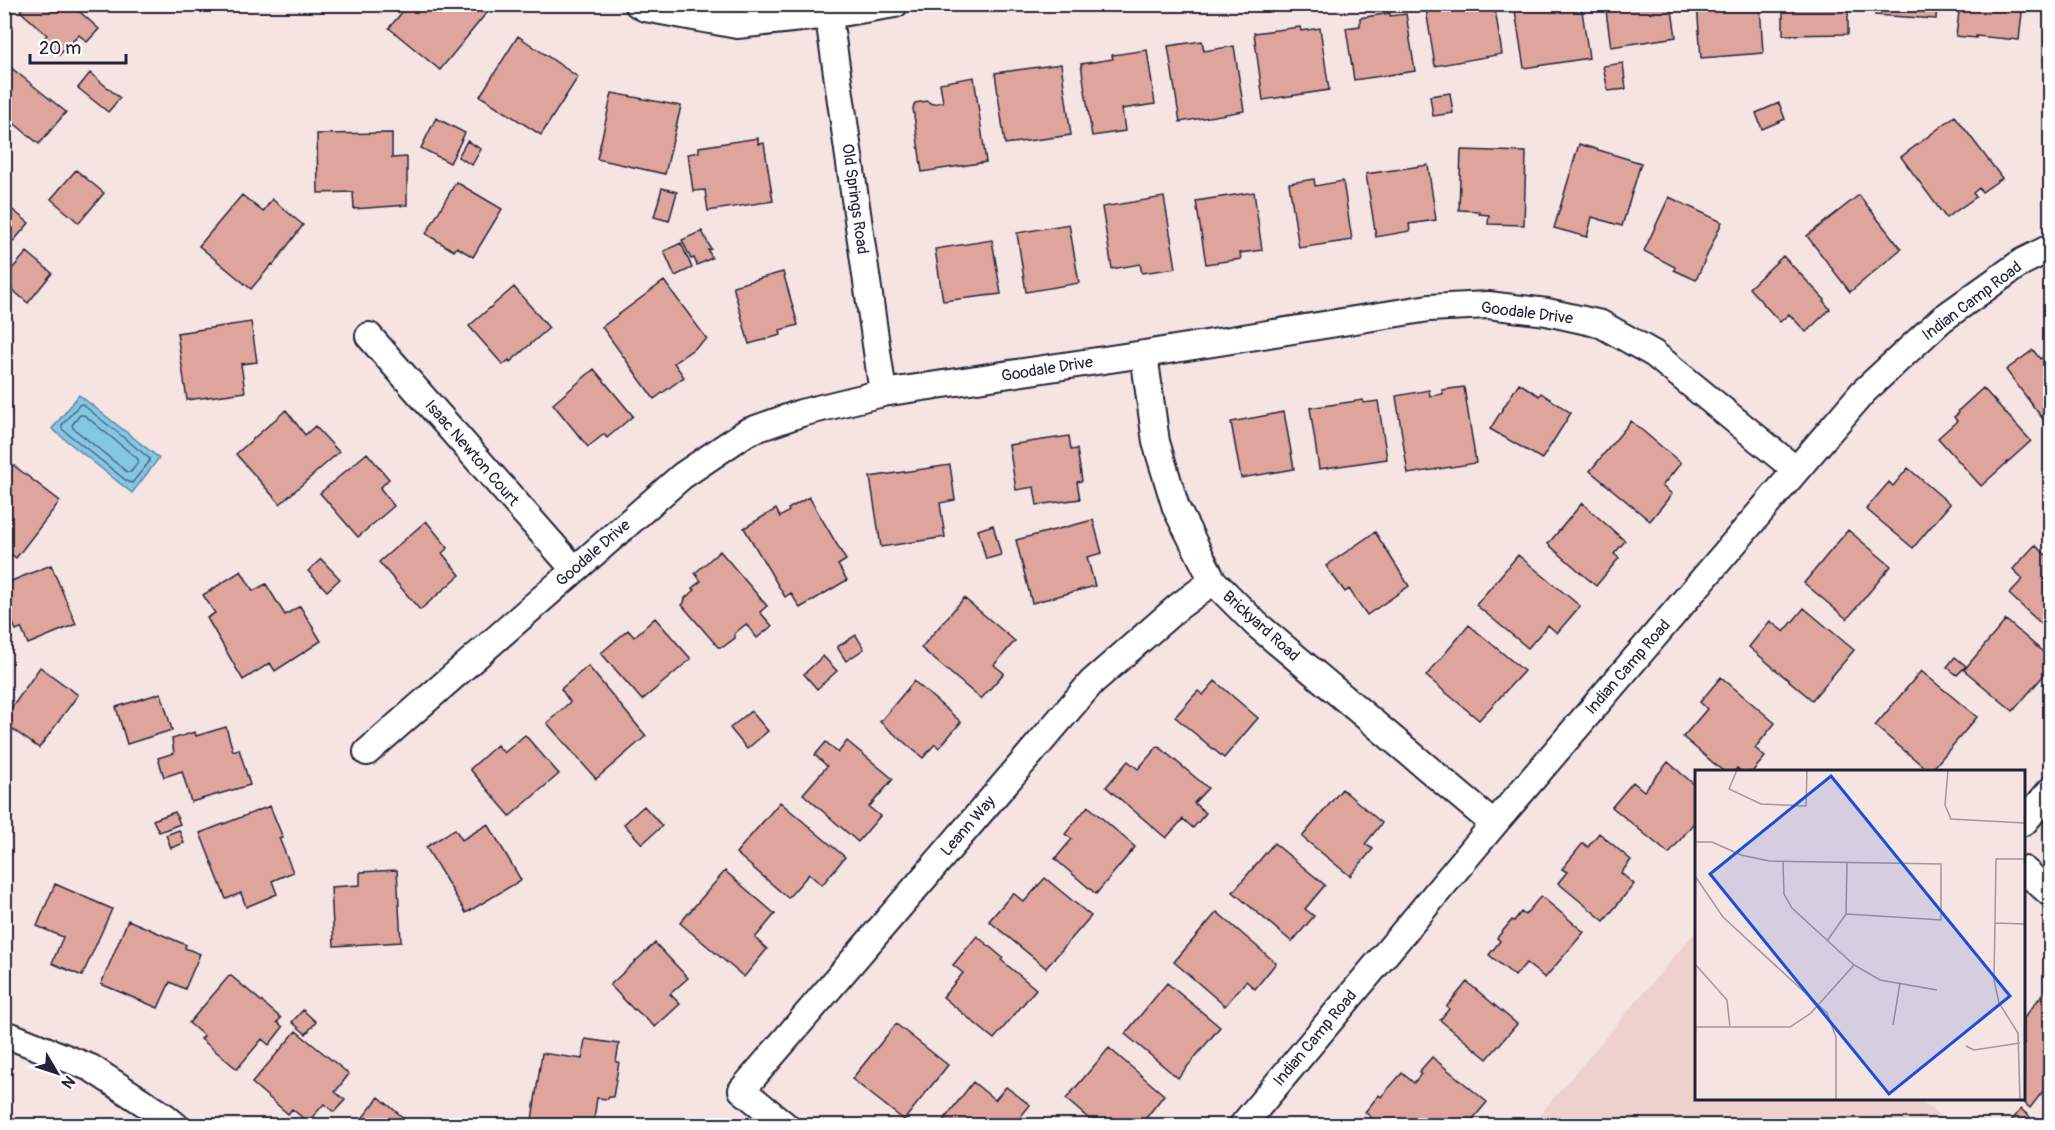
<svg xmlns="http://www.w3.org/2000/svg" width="2055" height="1130" font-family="Pangolin,sans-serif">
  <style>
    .built { fill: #eed1cd }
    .water { fill: #84c7e5; stroke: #5d85a1; stroke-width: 1.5 }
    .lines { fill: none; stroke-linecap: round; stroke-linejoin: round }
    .shore { stroke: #49647f; stroke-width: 1.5 }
    .building { fill: #dfa59d; stroke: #22223b; stroke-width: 1.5 }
    .minor-casing { stroke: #22223b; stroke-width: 30 }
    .minor { stroke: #fff; stroke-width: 26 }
    .labels { text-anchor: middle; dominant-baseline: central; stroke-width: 4.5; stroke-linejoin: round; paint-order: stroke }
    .street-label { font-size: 16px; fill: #22223b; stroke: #fff }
    .inset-road { fill: none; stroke: #a1969f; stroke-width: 1.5 }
    .view { fill: #1d4ed8; fill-opacity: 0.15; stroke: #1d4ed8; stroke-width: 3 }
    .inset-edge { fill: none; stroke: #22223b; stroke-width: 3 }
  </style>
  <rect width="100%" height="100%" fill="#f5e4e2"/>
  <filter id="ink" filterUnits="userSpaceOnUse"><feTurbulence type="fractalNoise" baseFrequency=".0167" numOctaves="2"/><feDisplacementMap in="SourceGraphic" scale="12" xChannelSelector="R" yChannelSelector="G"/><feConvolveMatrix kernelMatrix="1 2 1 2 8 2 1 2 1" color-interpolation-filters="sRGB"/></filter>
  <g filter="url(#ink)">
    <!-- built -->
    <path class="built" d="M1696,931V1098L1920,1099L1950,1125H1531Z"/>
    <!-- water -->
    <path class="water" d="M79,395L159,458L132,493L52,429Z"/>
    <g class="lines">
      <!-- shore -->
      <path class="shore" d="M82,404L149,458V462L132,483L128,482L62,429V425L79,405Z
        M80,415H84L138,459V462L131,472H127L73,428L72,425Z"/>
    </g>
    <!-- building -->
    <path class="building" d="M26,4H71L99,29L87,42L79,35L59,55L42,40L47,35L20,11Z
      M409,4H480L488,11L440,70L389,28Z
      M1451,4H1476L1477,12L1495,9L1502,54L1435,66L1426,9Z
      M1514,4H1581L1589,58L1524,68Z
      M1605,4H1671L1676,37L1611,47Z
      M1697,4H1760L1763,53L1701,58Z
      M1783,4H1848V34L1783,35Z
      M1876,4H1937L1936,19L1875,15Z
      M1960,4H2023L2019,40L1976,36V38L1956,36Z
      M1390,13V16L1406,14L1415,71L1354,80L1346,28L1360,26V18Z
      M2050,17V47L2044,45Z
      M1300,27L1301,31L1320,28L1329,90L1263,100L1254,33Z
      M518,36L578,77L541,135L480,96Z
      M1202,41L1204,51L1234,46L1244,111L1180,122L1168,46Z
      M1147,50L1155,104L1122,109L1125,131L1092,136L1081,64L1113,59L1112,55Z
      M4,62L66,112L39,144L4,115Z
      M1623,63L1626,89L1608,91L1603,66Z
      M1061,64L1071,135L1005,144L995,73Z
      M90,73L120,98L108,112L78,88Z
      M974,77L986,162L922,172L913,108L915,103L927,101L932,104L943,102L940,83Z
      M612,93L681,106L665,174L597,159Z
      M1450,93L1453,113L1433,116L1430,96Z
      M1779,103L1785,119L1762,129L1756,113Z
      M1955,116L2002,178L1982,192L1979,188L1973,193L1976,197L1946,218L1901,157Z
      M436,118L465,133L450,163L421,148Z
      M392,133V158L407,157V205L354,209L353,192L318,193L317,134Z
      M758,138V144L764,143L773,201L708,211L705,190L693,191L688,154L699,152V147Z
      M467,141L481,149L472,165L458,157Z
      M1579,144L1641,163L1622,226L1592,217L1587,237L1554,228Z
      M1461,150L1526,152L1524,225L1488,224L1489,215L1479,214V211L1459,210Z
      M1428,165L1436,220L1409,224L1410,231L1376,237L1366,174Z
      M76,170L104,193L79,223L51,199Z
      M1314,179L1315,186L1343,181L1352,240L1299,248L1289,183Z
      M456,182L502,209L473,257L457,247L454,251L426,234Z
      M662,188L677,192L669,221L654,217Z
      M1254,192L1262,250L1240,253L1241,259L1206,264L1196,201Z
      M242,195L263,212L272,199L303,225L273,265L272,264L251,289L199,246Z
      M1859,195L1901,249L1850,292L1807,236Z
      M1164,197L1176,268L1142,273L1140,264L1112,269L1102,207Z
      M1669,197L1722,222L1696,280L1674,270L1675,267L1644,251Z
      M4,203L29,223L4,252Z
      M1069,224L1079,283L1026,292L1017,233Z
      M702,231L711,249L708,250L712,258L697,265L694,258L691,259L682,240Z
      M992,240L1001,294L943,301L935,249Z
      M681,243L692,268L675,276L664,251Z
      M27,252L52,273L28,303L4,283V278Z
      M1783,256L1825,300L1824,302L1830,309L1806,332L1789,314L1780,322L1749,288Z
      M783,272L798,325L780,330L781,335L749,344L733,286Z
      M664,281L707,339L674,363L684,377L654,399L602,327Z
      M514,287L549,328L510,362L509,360L503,365L469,326Z
      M251,322L257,362L241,364L245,392L187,400L177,333Z
      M2033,350L2040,359L2050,351V426L2049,427L2006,370Z
      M594,369L633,416L607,438L604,434L588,447L553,404Z
      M1519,383L1539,396L1541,393L1571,413L1542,459L1490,429Z
      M1464,387L1476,463L1408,474L1396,396L1429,390L1430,396L1443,394L1442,390Z
      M1983,388L2031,441L1981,486L1938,438L1957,421L1954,417L1959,413L1958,411Z
      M1363,400L1364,403L1378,401L1387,459L1319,469L1310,408Z
      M286,410L305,435L315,426L339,452L280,504L236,454Z
      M1284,412L1294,469L1241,478L1231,422Z
      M1631,421L1681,463L1662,486L1672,494L1650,521L1590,471Z
      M1069,436L1071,450L1077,449L1082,481L1077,482L1080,499L1037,505L1034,487L1016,490L1009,445Z
      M367,453L389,479L380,488L394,506L358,537L320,493Z
      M4,458L60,501L16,558L4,549Z
      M950,465L955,500L940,503L945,537L881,547L870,477Z
      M1908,468L1950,504L1913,548L1866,509L1889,482L1893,486Z
      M809,497L846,560L838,565L847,580L800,608L791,593L785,597L744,528L776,509L780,517L789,511L788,509Z
      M1582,503L1625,541L1614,554L1619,558L1596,586L1548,544Z
      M1093,520L1102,553L1087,557L1095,586L1032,603L1016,540Z
      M426,521L448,548L442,553L460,575L420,610L379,562Z
      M993,525L1001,555L986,559L978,530Z
      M1848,530L1891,566L1847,619L1804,583Z
      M1375,532L1409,586L1367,615L1349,589L1345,592L1326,566Z
      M2035,545L2046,555L2050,550V632L2009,594L2023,579L2013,569Z
      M720,551L767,606L760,612L772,626L757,638L746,624L735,633V638L723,647H718L682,605L684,603L685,598L695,590L692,588L701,581L695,573Z
      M1518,555L1580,606L1557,633L1548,625L1528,648L1476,605Z
      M321,559L340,579L327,591L308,571Z
      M51,565L76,624L28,644L21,628L16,630L4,603L10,600L4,584Z
      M241,571L253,591L266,584L285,615L300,606L321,641L275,671L270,663L243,680L207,618L215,613L203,595Z
      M964,598L1015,641L994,665L1004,673L981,699L921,648Z
      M1804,608L1854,650L1812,700L1749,647L1770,621L1784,632Z
      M655,618L691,659L642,700L601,653L628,630L634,637Z
      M2006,620L2050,658L2046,663L2050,668L2013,711L1964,670Z
      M1469,625L1524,671L1479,720L1426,676Z
      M856,635L864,649L846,661L837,647Z
      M823,656L837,671L817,689L804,674Z
      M1955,657L1966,666L1957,675L1947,667Z
      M588,666L646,736L596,779L547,723L570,702L561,689Z
      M40,667L78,695L39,748L4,723V719Z
      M1921,671L1977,717L1930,772L1875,726Z
      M1721,677L1775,723L1755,748L1765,757L1752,772H1741L1737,768L1734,772H1724L1683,737L1707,709L1700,702Z
      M914,681L961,722L939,748L935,744L923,758L880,722Z
      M1215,681L1258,718L1224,758L1175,717L1198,691L1203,695Z
      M161,693L172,730L127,744L116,707Z
      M751,711L768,731L747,749L730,728Z
      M226,727L233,751L239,749L250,785L191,802L182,771L164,777L158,758L174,753L172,739L195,732L196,736Z
      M525,735L559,774L510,816L470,769L497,745L504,753Z
      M847,741L893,779L869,807L880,816L858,842L803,794L827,766L815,755L826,742L838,753Z
      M1158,746L1208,788L1194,803L1206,813L1193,828L1183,819L1166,838L1106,787L1128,761L1138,769Z
      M1668,762L1696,786V820L1669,854L1612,807L1633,782L1644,791Z
      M1342,789L1382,823L1365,844L1373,849L1350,876L1302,837Z
      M780,802L845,857L822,885L809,874L788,898L736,853Z
      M270,806L283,838H279L293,872L272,881L277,894L246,907L241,893L226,899L200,833Z
      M644,806L662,826L642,844L624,824Z
      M1088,806L1135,847L1096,894L1055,859L1072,839L1065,834Z
      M175,812L180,824L159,832L153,820Z
      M488,824L521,880L466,913L426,847L455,829L462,840Z
      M179,830L184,843L171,848L166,835Z
      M1599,833L1631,860L1621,873L1634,884L1604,921L1558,883L1567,872L1562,869L1583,843L1588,847Z
      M1274,843L1325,885L1305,909L1314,916L1292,942L1233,892Z
      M397,870L401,942L334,946L331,887L360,885V874L361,872Z
      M725,871L775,914L755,938L767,949L744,977L680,923Z
      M1045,878L1091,916L1046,968L989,921L1013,893L1024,902Z
      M55,884L112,909L82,976L52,963L63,937L37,926Z
      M1541,896L1584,932L1545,978L1526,963L1515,976L1489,955L1500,941L1497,938L1512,920L1514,921L1521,912L1525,915Z
      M1217,912L1276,963L1255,989L1246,981L1225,1006L1174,962Z
      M128,920L186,945L185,948L200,954L185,989L170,982L158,1008L101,984Z
      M977,936L1003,958L1001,960L1036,989L994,1039L943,997L963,973L953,965Z
      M655,943L688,978L670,994L680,1004L655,1027L635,1009L634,1010L610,985Z
      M230,975L281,1018L277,1022L283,1027L269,1045L262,1039L237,1069L201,1039L204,1036L189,1023Z
      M1467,982L1517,1024L1487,1059L1440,1020L1449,1009L1447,1006Z
      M1167,983L1220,1027L1178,1078L1125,1034Z
      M2045,991L2050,996V1082L2030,1108L2019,1098H2024V1018Z
      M303,1010L316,1022L306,1034L292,1022Z
      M896,1024L948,1065L904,1120L852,1079Z
      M296,1031L349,1074L335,1092L345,1100L334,1112L324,1104L308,1122L292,1109L288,1114L252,1083Z
      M585,1039L619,1044L616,1062H619L613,1097H609L608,1099L597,1098L593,1126H572L532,1120L542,1053L582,1059Z
      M1109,1048L1164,1095L1142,1123L1140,1121L1136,1126H1097L1066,1099Z
      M1432,1057L1487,1102L1467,1126H1381L1365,1112L1379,1095L1381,1097L1402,1073L1414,1083L1421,1074L1419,1072Z
      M973,1082L995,1100L1006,1087L1030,1105L1018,1120L1025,1126H939Z
      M379,1097L413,1126H356Z
      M2021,1109L2030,1117L2023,1126H2011L2009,1124Z"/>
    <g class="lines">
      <!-- minor casing -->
      <g class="minor-casing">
        <path id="minor" d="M638,4L645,8L737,25L829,15L895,4
          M827,4L883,393
          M369,336L574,569
          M1144,354L1156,442L1176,508L1213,581L1256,624L1494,824
          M367,752L682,476L747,432L801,413L883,393L1144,354L1429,308L1488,305L1547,312L1601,324L1654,354L1796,470
          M2024,822L2050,791
          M2024,870L2050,893
          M4,1035L13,1037L91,1068L164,1116L176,1126
          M786,1126L742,1090L1092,682L1178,607L1213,581
          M1242,1126L1494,824L1863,392L1942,319L2022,262L2050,248"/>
      </g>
      <!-- minor -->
      <use href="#minor" class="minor"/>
    </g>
  </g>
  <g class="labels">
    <!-- street labels -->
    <g class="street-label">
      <text transform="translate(855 199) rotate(82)">Old Springs Road</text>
      <text transform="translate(1972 301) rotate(-37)">Indian Camp Road</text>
      <text transform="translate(1527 313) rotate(7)">Goodale Drive</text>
      <text transform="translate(1047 369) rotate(-9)">Goodale Drive</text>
      <text transform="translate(472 453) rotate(49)">Isaac Newton Court</text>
      <text transform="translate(593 553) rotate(-41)">Goodale Drive</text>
      <text transform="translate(1261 626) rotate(42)">Brickyard Road</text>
      <text transform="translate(1628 667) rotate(-49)">Indian Camp Road</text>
      <text transform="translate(968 826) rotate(-49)">Leann Way</text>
      <text transform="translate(1315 1038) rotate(-50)">Indian Camp Road</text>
    </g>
  </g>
  <!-- overview -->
  <g transform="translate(1695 770)">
    <rect width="330" height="330" fill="#f5e4e2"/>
    <path class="inset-road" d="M42,0L34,19L66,34L111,36L112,0M253,0L250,35L256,49L330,53M0,72H17L46,85L74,91L246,94V150L151,144M88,91L89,124L97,138L159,195L185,210L242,220M0,106L28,147L132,243L141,267V330M300,153L330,154M132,171L151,144L152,93M0,194L32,230L35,257M198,255L205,213M0,257H95L116,243L159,195M271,276L279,280L325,273M325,330L323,263L304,233L299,210L301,89H330"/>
    <path class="view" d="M136,6L315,226L194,324L15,104Z"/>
    <rect width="330" height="330" class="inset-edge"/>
  </g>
  <!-- margin -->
  <rect width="2055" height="1130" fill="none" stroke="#fff" stroke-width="24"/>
  <rect x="12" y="12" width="2031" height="1106" fill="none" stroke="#22223b" stroke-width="2" filter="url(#ink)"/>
  <!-- north arrow -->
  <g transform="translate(57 1073) rotate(129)" stroke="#ffffff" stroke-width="4.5" paint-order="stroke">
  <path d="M0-4.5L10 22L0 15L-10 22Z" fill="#22223b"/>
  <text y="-9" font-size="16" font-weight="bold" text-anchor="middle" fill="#22223b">N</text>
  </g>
  <!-- scale -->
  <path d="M30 54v9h96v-9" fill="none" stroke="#22223b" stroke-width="3"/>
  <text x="39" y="54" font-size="18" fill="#22223b" stroke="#ffffff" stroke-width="4.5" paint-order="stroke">20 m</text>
</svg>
